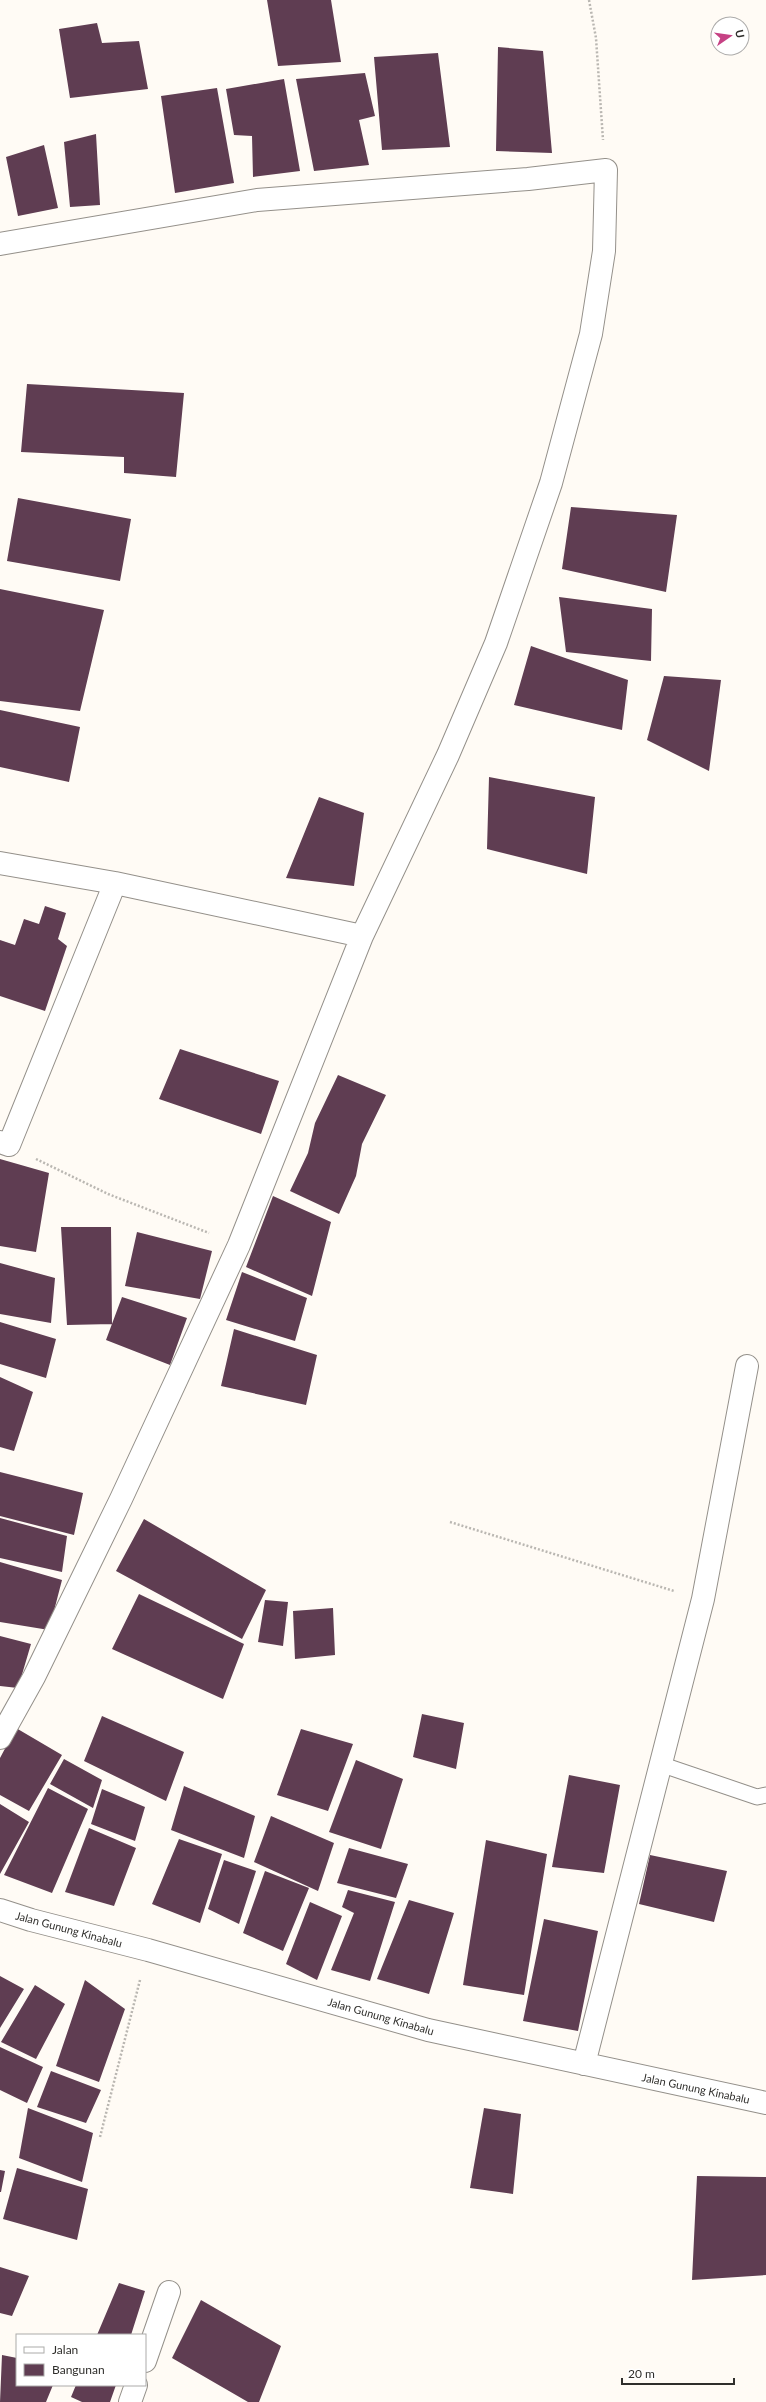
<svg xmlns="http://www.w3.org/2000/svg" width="766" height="2402" font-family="Lato,sans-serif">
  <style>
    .building { fill: #5f3d52 }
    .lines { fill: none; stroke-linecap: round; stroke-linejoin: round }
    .service-casing { stroke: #94908a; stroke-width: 17 }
    .minor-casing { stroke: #94908a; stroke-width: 24 }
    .path { stroke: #bab7b2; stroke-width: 2.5; stroke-dasharray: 2 2; stroke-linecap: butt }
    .service { stroke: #fff; stroke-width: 15 }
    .minor { stroke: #fff; stroke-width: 22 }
    .labels { text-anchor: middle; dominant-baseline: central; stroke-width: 4; stroke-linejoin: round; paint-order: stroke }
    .street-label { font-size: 11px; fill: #2f2e2b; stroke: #fff }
  </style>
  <rect width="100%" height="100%" fill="#fffbf5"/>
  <!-- building -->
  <path class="building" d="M267,0H331L341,62L278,66Z
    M97,23L102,43L139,41L148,89L70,98L59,29Z
    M498,47L543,51L552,153L496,151Z
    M438,53L450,147L382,150L374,57Z
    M365,73L375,116L359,120L369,165L314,171L296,79Z
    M284,79L300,171L253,177L252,136L234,135L226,89Z
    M217,88L234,183L175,193L161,96Z
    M96,134L100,205L70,207L64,142Z
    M44,145L58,208L18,216L6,157Z
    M27,384L184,393L176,477L124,473V457L21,452Z
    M18,498L131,519L120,581L7,561Z
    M571,507L677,515L666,592L562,569Z
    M0,589L104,610L80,711L0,701Z
    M559,597L652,609L651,661L566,652Z
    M531,646L628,680L622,730L514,705Z
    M664,676L721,680L709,771L647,740Z
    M0,710L80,727L69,782L0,767Z
    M489,777L595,797L587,874L487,849Z
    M319,797L364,813L354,886L286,878Z
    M45,906L66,913L58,939L67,946L45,1011L0,996V940L15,945L24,919L39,924Z
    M180,1049L279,1081L261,1134L159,1099Z
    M338,1075L386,1095L362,1144L356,1176L339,1214L290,1191L308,1153L315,1123Z
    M0,1159L49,1173L36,1252L0,1246Z
    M273,1196L331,1222L312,1296L246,1267Z
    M61,1227H111L112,1324L67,1325Z
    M137,1232L212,1251L200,1299L125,1286Z
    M0,1263L55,1278L51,1323L0,1314Z
    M242,1272L307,1298L295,1341L226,1320Z
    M122,1297L187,1318L170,1365L106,1340Z
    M0,1322L56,1339L46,1378L0,1364Z
    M234,1329L317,1355L306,1405L221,1386Z
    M0,1377L33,1392L14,1451L0,1447Z
    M0,1472L83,1493L74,1535L0,1516Z
    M0,1518L67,1536L62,1572L0,1558Z
    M144,1519L266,1590L242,1639L116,1571Z
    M0,1562L62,1580L49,1630L0,1622Z
    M139,1594L244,1644L223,1699L112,1649Z
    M265,1600L288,1602L283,1646L258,1642Z
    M333,1608L335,1655L295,1659L293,1611Z
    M0,1636L31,1644L18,1688L0,1686Z
    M422,1714L464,1723L456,1769L413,1757Z
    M102,1716L184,1752L166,1801L84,1761Z
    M16,1728L62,1755L29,1811L0,1795V1758Z
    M301,1729L353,1744L328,1811L277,1795Z
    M64,1759L102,1780L93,1808L50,1784Z
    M356,1760L403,1779L381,1849L329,1832Z
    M569,1775L620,1785L604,1873L552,1867Z
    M184,1786L255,1816L244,1858L171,1830Z
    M48,1788L88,1809L52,1893L4,1875Z
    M102,1789L145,1807L135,1841L91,1824Z
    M0,1804L29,1822L0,1874Z
    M271,1816L334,1843L318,1891L254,1862Z
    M89,1828L136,1848L114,1906L65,1892Z
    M179,1839L222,1854L200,1923L152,1904Z
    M486,1840L547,1854L524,1995L463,1985Z
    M349,1848L408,1864L396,1898L337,1883Z
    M650,1855L727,1871L714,1922L639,1904Z
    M224,1860L256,1871L239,1924L208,1909Z
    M265,1871L309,1888L283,1951L243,1933Z
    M348,1890L395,1902L370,1981L331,1970L354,1913L342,1907Z
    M409,1900L454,1913L429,1994L377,1979Z
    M310,1902L342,1916L317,1980L286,1964Z
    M544,1919L598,1931L578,2031L523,2021Z
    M0,1976L24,1989L0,2028Z
    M85,1980L125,2009L99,2082L56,2066Z
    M35,1985L65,2004L36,2059L1,2042Z
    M0,2047L43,2067L27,2103L0,2090Z
    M51,2071L101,2090L86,2123L37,2107Z
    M28,2108L93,2133L82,2182L19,2158Z
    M484,2108L521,2114L513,2194L470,2188Z
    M17,2168L88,2189L77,2240L3,2219Z
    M0,2170L5,2171L1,2192H0Z
    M697,2176L766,2177V2275L692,2280Z
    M0,2267L29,2276L12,2316L0,2313Z
    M119,2283L145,2291L131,2335H97Z
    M201,2300L281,2346L259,2402H248L172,2358Z
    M2,2355L17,2358V2385H53L46,2402H0Z
    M76,2385H116L110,2402H82L71,2397Z"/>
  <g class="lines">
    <!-- service casing -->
    <g class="service-casing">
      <path id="service" d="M660,1764L757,1797L766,1795"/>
    </g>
    <!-- minor casing -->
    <g class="minor-casing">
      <path id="minor" d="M0,244L257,200L528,179L606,170L604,251L591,334L551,483L496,643L448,755L362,936L239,1245L121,1499L34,1677L0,1738
        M0,863L115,883L362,936
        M0,1142L9,1145L115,883
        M0,1910L31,1920L148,1950L428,2030L766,2103
        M584,2064L703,1599L747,1366
        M145,2361L169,2292
        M130,2402L136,2385"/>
    </g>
    <!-- path -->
    <path class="path" d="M589,0L596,38L603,140
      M36,1159L108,1194L209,1233
      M450,1522L674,1591
      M100,2137L140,1980"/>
    <!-- service -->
    <use href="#service" class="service"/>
    <!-- minor -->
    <use href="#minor" class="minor"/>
  </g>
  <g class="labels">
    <!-- street labels -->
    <g class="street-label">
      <text transform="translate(69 1929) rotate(15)">Jalan Gunung Kinabalu</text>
      <text transform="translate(381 2016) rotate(16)">Jalan Gunung Kinabalu</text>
      <text transform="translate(696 2088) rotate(12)">Jalan Gunung Kinabalu</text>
    </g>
  </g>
  <!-- legend -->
  <rect x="16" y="2334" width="130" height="52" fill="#ffffff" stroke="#acabaa"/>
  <rect x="24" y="2347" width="20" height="6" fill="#ffffff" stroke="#acabaa"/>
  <text x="52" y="2354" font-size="12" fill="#2f2e2b">Jalan</text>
  <rect x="24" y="2364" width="20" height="12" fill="#5f3d52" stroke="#acabaa"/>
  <text x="52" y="2374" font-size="12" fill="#2f2e2b">Bangunan</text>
  <!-- north arrow -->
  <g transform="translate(730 36) rotate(77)"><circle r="19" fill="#ffffff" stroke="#acabaa"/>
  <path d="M0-3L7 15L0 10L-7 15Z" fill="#c64184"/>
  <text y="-6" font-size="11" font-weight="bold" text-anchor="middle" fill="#2f2e2b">U</text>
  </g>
  <!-- scale -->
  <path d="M622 2378v6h112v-6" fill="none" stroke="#2f2e2b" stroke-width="2"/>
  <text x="628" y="2378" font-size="12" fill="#2f2e2b" stroke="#ffffff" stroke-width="3" paint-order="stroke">20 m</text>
</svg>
